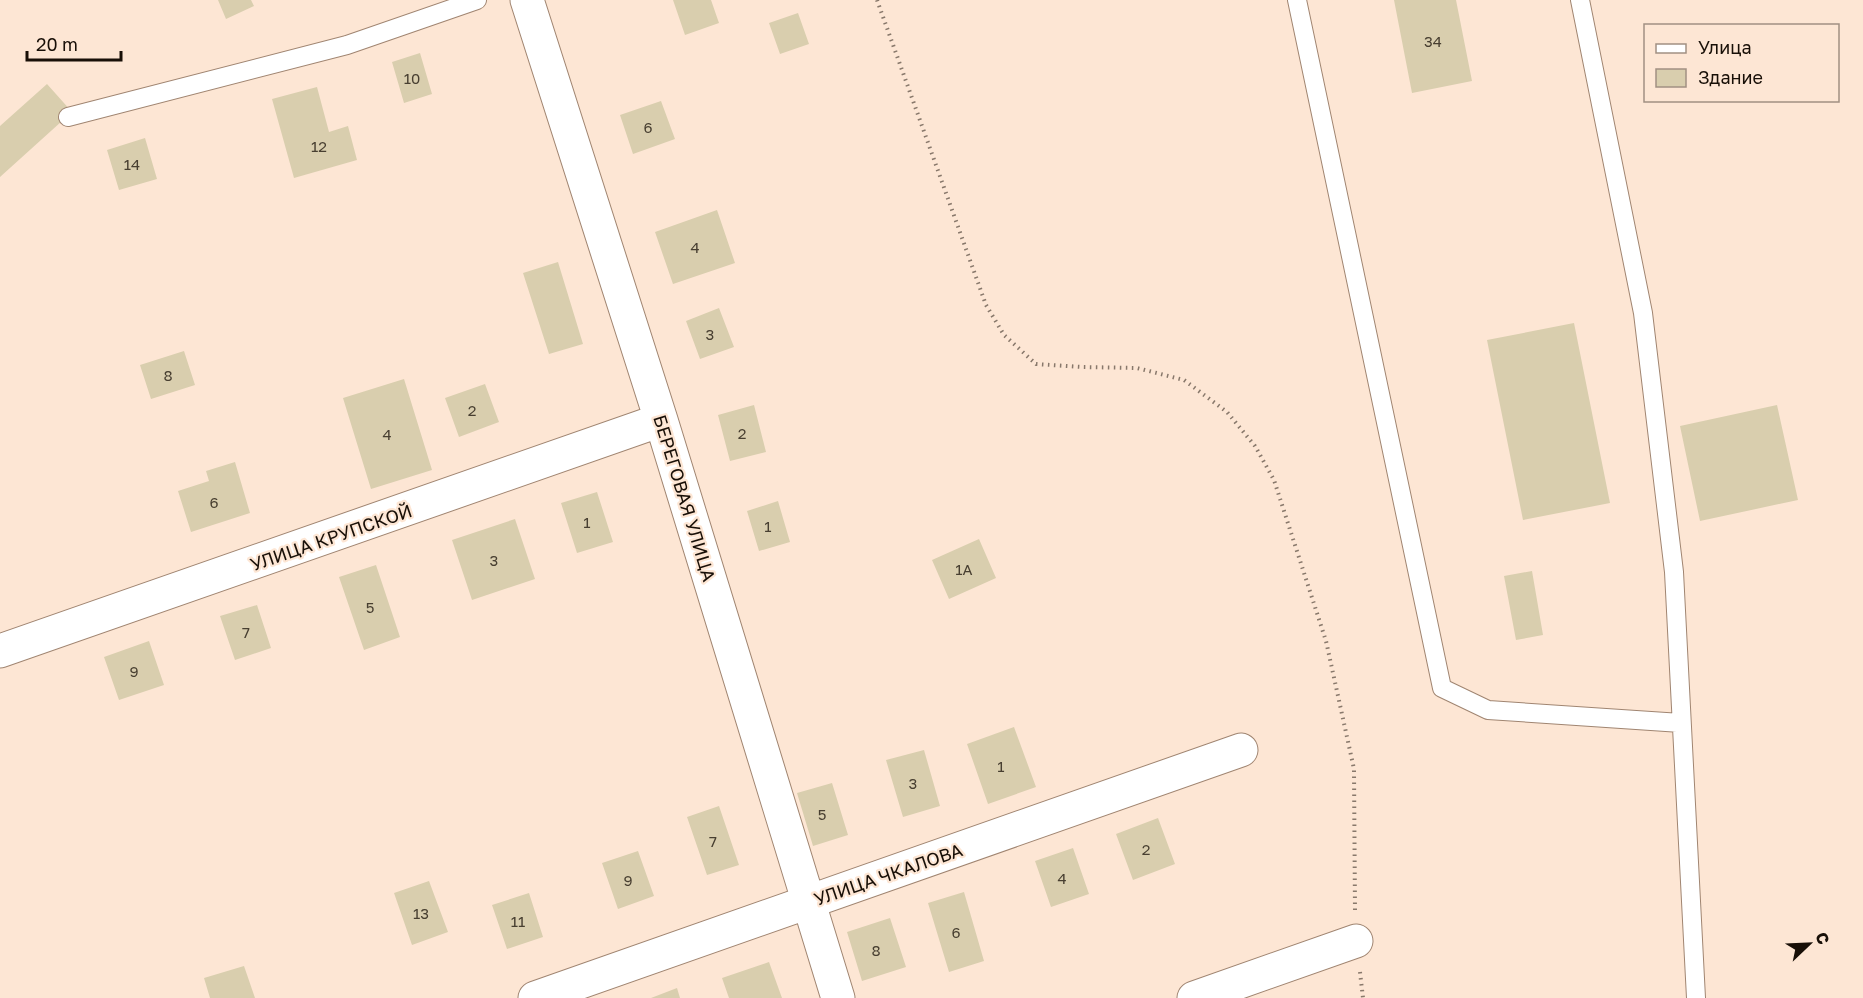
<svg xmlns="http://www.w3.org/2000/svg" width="1863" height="998" font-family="'Golos Text',sans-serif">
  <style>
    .building { fill: #d9ceae }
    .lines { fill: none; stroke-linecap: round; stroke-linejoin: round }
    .lane-casing { stroke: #a08571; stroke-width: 20 }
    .street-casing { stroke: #a08571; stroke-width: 35 }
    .path { stroke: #88786b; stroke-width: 4; stroke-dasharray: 1.5 4.5; stroke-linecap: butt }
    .lane { stroke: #fff; stroke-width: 18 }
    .street { stroke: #fff; stroke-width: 33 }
    .labels { text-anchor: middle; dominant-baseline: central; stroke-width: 4.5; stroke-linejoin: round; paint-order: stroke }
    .number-label { font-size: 15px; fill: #483f31 }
    .street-label { font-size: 18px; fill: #180f07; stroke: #fde6d4 }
  </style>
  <rect width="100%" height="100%" fill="#fde6d4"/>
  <!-- building -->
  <path class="building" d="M218,0H251L254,6L226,19Z
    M673,0H711L719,23L685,35Z
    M1394,0H1456L1472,81L1412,93Z
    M798,13L809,44L780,54L769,23Z
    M420,53L432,94L404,103L392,62Z
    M47,84L72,112L0,177V126Z
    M317,87L329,132L348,126L357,160L294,178L272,99Z
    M661,101L675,139L633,154L620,115Z
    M145,138L157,179L119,190L107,150Z
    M717,210L735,263L673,284L655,232Z
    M558,262L583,344L549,354L523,273Z
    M719,308L734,347L700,359L686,321Z
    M1574,323L1610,503L1523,520L1487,340Z
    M184,351L195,385L151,399L140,365Z
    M404,379L432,470L371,489L343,398Z
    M485,384L499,422L459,437L445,398Z
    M754,405L766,452L730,461L718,415Z
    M1777,405L1798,500L1700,521L1680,426Z
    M235,462L250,513L191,532L178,491L209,481L206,471Z
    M597,492L613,542L577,553L561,503Z
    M778,501L790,542L759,551L747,511Z
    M515,519L535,579L472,600L452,540Z
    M979,539L996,578L949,599L932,560Z
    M376,565L400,637L364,650L339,577Z
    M1532,571L1543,635L1516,640L1504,576Z
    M257,605L271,648L235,660L220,616Z
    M149,641L164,685L119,700L104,657Z
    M1014,727L1036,787L988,804L967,744Z
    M924,750L940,806L903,817L886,760Z
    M832,783L848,835L813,846L797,793Z
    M719,806L739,865L707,875L687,817Z
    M1158,818L1175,864L1133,880L1116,834Z
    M1073,848L1089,894L1051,907L1035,861Z
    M638,851L654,896L618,909L602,863Z
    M429,881L448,932L412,945L394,893Z
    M964,892L984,961L949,972L928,903Z
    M529,893L543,937L507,949L492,905Z
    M890,918L906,967L862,981L847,932Z
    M769,962L782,998H729L722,978Z
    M244,966L255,998H210L204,978Z
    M677,988L680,998H651Z"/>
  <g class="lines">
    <!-- lane casing -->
    <g class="lane-casing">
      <path id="lane" d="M1297,0L1442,688L1488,710L1681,723
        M1580,0L1643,313L1674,572L1696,998
        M68,117L347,45L477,0"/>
    </g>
    <!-- street casing -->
    <g class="street-casing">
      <path id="street" d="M527,0L661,420L838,998
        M0,651L661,420
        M535,998L1241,750
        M1194,998L1356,941"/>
    </g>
    <!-- path -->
    <path class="path" d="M877,0L986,305L1004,335L1036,364L1082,367L1137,368L1184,380L1227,412L1255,446L1274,480L1326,641L1354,769L1355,911
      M1360,972L1363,998"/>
    <!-- lane -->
    <use href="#lane" class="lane"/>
    <!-- street -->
    <use href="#street" class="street"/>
  </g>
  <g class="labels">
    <!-- number labels -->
    <g class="number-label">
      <text x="1433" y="41">34</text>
      <text x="412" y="78">10</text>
      <text x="648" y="127">6</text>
      <text x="319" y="146">12</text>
      <text x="132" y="164">14</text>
      <text x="695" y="247">4</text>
      <text x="710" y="334">3</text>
      <text x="168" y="375">8</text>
      <text x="472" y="410">2</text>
      <text x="742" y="433">2</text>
      <text x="387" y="434">4</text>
      <text x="214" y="502">6</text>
      <text x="587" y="522">1</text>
      <text x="768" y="526">1</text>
      <text x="494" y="560">3</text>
      <text x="964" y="569">1А</text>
      <text x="370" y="607">5</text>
      <text x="246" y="632">7</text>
      <text x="134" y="671">9</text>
      <text x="1001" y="766">1</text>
      <text x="913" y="783">3</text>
      <text x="822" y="814">5</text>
      <text x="713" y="841">7</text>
      <text x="1146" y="849">2</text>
      <text x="1062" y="878">4</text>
      <text x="628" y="880">9</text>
      <text x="421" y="913">13</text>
      <text x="518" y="921">11</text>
      <text x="956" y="932">6</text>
      <text x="876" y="950">8</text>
    </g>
    <!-- street labels -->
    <g class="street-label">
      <text transform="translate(685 498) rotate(73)">БЕРЕГОВАЯ УЛИЦА</text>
      <text transform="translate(331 537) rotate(-19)">УЛИЦА КРУПСКОЙ</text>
      <text transform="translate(888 874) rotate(-19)">УЛИЦА ЧКАЛОВА</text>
    </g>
  </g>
  <!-- legend -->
  <rect x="1644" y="24" width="195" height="78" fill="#fde6d4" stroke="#a19082" stroke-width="1.5"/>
  <rect x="1656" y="44" width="30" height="9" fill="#ffffff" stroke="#a19082" stroke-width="1.5"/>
  <text x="1698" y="54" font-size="18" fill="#180f07">Улица</text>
  <rect x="1656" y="69" width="30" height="18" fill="#d9ceae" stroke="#a19082" stroke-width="1.5"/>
  <text x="1698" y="84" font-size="18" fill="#180f07">Здание</text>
  <!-- north arrow -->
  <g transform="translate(1809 944) rotate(67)" stroke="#fde6d4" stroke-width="4.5" paint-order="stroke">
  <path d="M0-4.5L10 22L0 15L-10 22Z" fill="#180f07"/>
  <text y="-9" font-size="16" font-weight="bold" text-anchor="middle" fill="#180f07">С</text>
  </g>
  <!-- scale -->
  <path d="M27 51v9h94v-9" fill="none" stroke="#180f07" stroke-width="3"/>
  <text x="36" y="51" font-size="18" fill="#180f07" stroke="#fde6d4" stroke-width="4.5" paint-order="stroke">20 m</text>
</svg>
